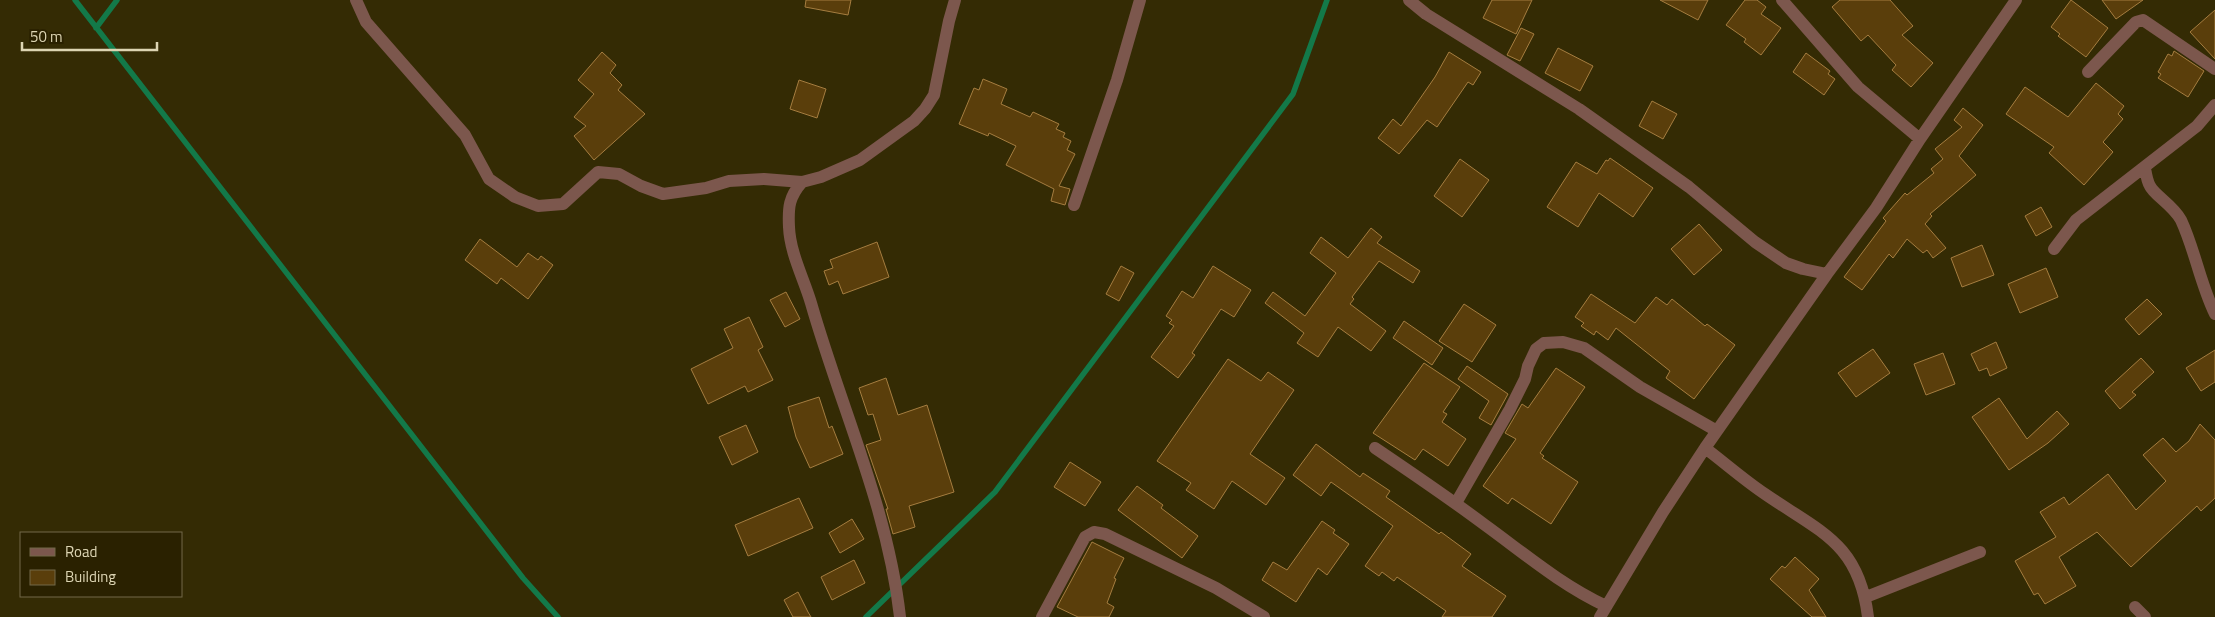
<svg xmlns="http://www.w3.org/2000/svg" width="2215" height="617" font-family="'Titillium Web',sans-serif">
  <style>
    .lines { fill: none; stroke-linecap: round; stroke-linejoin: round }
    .stream { stroke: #137949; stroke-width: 5.5 }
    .building { fill: #5a3e0b; stroke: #a57d40 }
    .minor { stroke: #7c574d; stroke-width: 12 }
  </style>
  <rect width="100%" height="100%" fill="#342b04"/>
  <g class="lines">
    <!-- stream -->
    <path class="stream" d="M75,0L523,578L558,617
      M96,28L117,0
      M866,617L995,492L1293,94L1327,0"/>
  </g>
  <!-- building -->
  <path class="building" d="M806,0H851L848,15L805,7Z
    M1492,0H1532L1516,34L1483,18Z
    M1660,0H1708L1698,20Z
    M1745,0H1757L1766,7L1761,14L1781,28L1761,55L1744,42L1746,39L1726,25Z
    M1840,0H1890L1913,26L1902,35L1933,63L1911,87L1892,70L1896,65L1868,35L1861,41L1832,7Z
    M2071,0L2108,28L2086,57L2058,36L2060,34L2051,27Z
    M2102,0H2143L2116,19Z
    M2215,10V59L2190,32Z
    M1521,28L1534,34L1520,61L1507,55Z
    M1558,48L1593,66L1580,91L1545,73Z
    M2174,51L2204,71L2188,97L2158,78L2161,74L2158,72L2168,54L2172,56Z
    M602,52L616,65L610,73L622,85L618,90L645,114L594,160L574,136L586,126L574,117L594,94L578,80Z
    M1449,52L1481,72L1473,85L1468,82L1437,127L1427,120L1399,154L1378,138L1393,119L1401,126L1435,77Z
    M1806,53L1830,71L1828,74L1835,79L1824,95L1793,72Z
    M983,79L1007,89L1001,104L1030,117L1033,112L1059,124L1056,129L1065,133L1063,137L1071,141L1067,150L1075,154L1059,186L1070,189L1065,205L1051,201L1054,189L1006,165L1016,146L989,133L988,136L959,124L974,88L979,90Z
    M799,80L826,89L817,118L790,109Z
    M2096,83L2124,106L2118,114L2123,119L2103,142L2113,152L2084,185L2049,153L2054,147L2006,114L2025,87L2068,117Z
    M1652,101L1677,114L1663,139L1639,126Z
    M1963,108L1983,125L1959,156L1976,175L1930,214L1932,216L1925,224L1946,248L1933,258L1927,250L1923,253L1907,239L1893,258L1889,254L1862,290L1844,277L1886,221L1883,218L1905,193L1907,195L1934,173L1931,169L1943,159L1935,149L1962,127L1954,120Z
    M1610,158L1653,188L1633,217L1599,193L1578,227L1547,207L1576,162L1597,174L1606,160L1608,161Z
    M1460,159L1489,180L1462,217L1434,196Z
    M2041,207L2052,227L2036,236L2025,216Z
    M1699,224L1722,250L1694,275L1671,249Z
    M1371,228L1382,237L1377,243L1420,271L1413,283L1379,261L1352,297L1354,299L1350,304L1386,331L1371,351L1338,327L1318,357L1297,343L1304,333L1265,303L1273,292L1305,316L1336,273L1310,253L1321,237L1348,258Z
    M480,239L517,267L528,253L538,260L541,256L553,265L528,299L501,278L497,284L465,260Z
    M877,242L889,277L843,294L838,281L829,285L824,271L833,268L830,260Z
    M1982,245L1994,275L1962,287L1951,258Z
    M1121,266L1134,273L1119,301L1106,294Z
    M1213,266L1251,290L1234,317L1221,309L1192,353L1195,355L1178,378L1151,357L1174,326L1169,323L1172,320L1166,316L1182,291L1193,298Z
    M2046,268L2058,297L2020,313L2008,284Z
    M786,292L800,319L785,327L770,300Z
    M1591,294L1635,323L1656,297L1667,305L1672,299L1705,326L1707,324L1735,345L1694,399L1666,378L1670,371L1616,328L1608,340L1596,331L1594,335L1581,326L1584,323L1575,317Z
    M2147,299L2162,314L2139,335L2125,319Z
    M1464,304L1496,325L1472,362L1439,341Z
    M749,317L763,347L758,350L773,380L748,392L745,386L708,404L691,369L733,348L724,329Z
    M1404,321L1443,348L1432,365L1393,338Z
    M1996,342L2007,368L1990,376L1987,368L1979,371L1971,354Z
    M1873,349L1890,373L1856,397L1838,373Z
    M2215,350V382L2201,391L2186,368Z
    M1943,353L1955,384L1926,395L1914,364Z
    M2141,358L2154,372L2132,392L2136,395L2120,409L2105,391Z
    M1228,359L1261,381L1268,372L1294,390L1250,454L1285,478L1266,505L1232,481L1214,509L1186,490L1191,483L1157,461Z
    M1424,363L1460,387L1443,412L1447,414L1442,422L1466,439L1448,466L1423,449L1415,460L1373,433Z
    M1467,366L1508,394L1491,425L1479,418L1489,401L1458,379Z
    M1556,368L1585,387L1540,453L1544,456L1542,458L1578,482L1551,524L1512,498L1508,504L1483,486L1516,439L1505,433L1522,404L1528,408Z
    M886,378L898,415L927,405L954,492L909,506L915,527L893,534L886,509H888L866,445L881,440L873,414L868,415L859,388Z
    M819,397L829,428L832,426L843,454L810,468L796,437L788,407Z
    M1999,398L2027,439L2057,411L2069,424L2048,443L2009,470L1972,417Z
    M2200,424L2215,440V498L2201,511L2197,506L2131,567L2097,532L2059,557L2076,586L2045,604L2038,593L2034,595L2015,561L2056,537L2040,512L2064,497L2069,505L2108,474L2136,510L2166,481L2143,455L2163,438L2176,452L2189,441Z
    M746,425L758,452L732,465L719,437Z
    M1316,444L1360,477L1363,473L1390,491L1386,497L1439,534L1441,532L1471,554L1462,566L1506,596L1492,617H1442L1446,611L1397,577L1394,581L1382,572L1379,576L1365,566L1393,526L1331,482L1321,496L1293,475Z
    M1070,462L1101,482L1085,506L1054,487Z
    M1137,486L1163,505L1161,508L1198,536L1182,558L1118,510Z
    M799,498L813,528L748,556L735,525Z
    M852,519L864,539L840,553L829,533Z
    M1322,521L1335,530L1333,533L1349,544L1327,575L1318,568L1296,602L1262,580L1273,562L1287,570Z
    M1092,542L1124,558L1114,578L1116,579L1107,603L1114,607L1109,617H1078L1057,607Z
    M1795,557L1819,579L1809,590L1826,617H1812L1770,579L1782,566L1785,568Z
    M854,560L865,583L832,600L821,577Z
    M798,592L808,612L811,617H793L784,600Z"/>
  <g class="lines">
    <!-- minor -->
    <path class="minor" d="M356,0L366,22L465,135L489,179L515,197L538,206L563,204L598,172L619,174L641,186L663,194L706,188L729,181L764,179L802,182L821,177L860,160L914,121L925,109L934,95L949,21L955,0
      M1409,0L1426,14L1579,109L1689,187L1755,242L1786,263L1803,269L1827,274
      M1782,0L1858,87L1920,139
      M2088,72L2136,22L2143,20L2215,69
      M2145,168C2146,174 2147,181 2150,186C2154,195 2173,205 2181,220C2195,250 2200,283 2215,314
      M802,182C789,197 788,207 789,227C790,253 804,279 811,303C841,408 888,508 900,617
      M1074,205L1117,80L1140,0
      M2054,249L2076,220L2197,126L2215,105
      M1375,448C1412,473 1449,498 1485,525C1525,554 1561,585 1606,606
      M1705,448C1725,463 1744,480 1765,494C1820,532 1859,543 1868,617
      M1456,503L1510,409L1525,379L1528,366L1536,349L1544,343L1563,342L1584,348L1640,387L1717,431
      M1866,597L1980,552
      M2135,607L2145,617
      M1042,617L1085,537L1094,532L1105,534L1216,588L1264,617
      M1600,617L1663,512L1705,448L1827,274L1876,208L1920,139L2016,0"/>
  </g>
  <!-- legend -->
  <rect x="20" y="532" width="162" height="65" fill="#2a2100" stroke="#726948"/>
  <rect x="30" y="548" width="25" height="8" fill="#7c574d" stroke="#726948"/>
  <text x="65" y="557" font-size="15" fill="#ddd5b3">Road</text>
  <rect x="30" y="570" width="25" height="15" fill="#5a3e0b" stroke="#726948"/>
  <text x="65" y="582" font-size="15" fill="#ddd5b3">Building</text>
  <!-- scale -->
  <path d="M22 42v8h135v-8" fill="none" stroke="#ddd5b3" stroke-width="2.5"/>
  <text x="30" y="42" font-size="15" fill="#ddd5b3" stroke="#2a2100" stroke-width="4" paint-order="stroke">50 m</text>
</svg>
